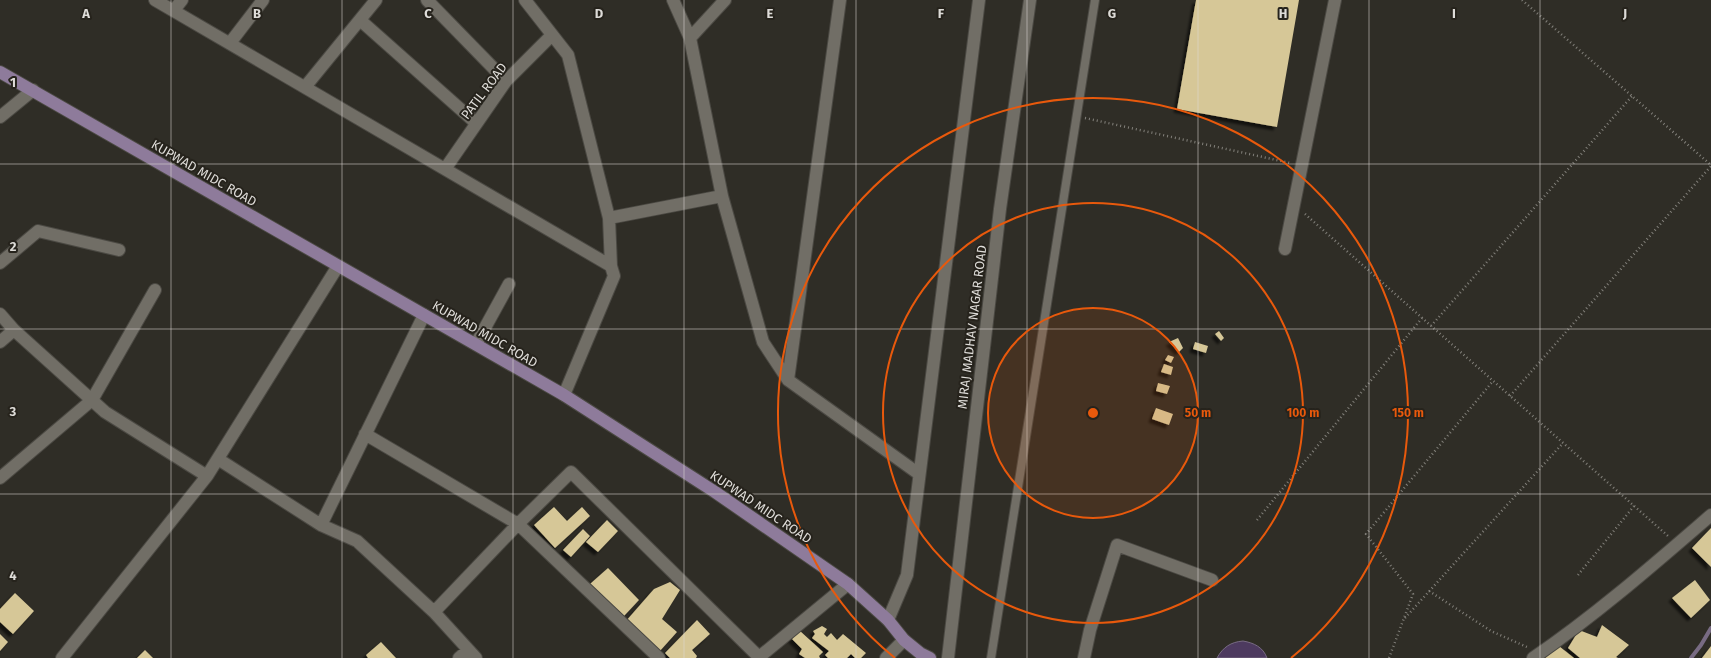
<svg xmlns="http://www.w3.org/2000/svg" width="1711" height="658" font-family="'Fira Sans',sans-serif">
  <style>
    .water { fill: #4d3a5f; stroke: #786b83 }
    .lines { fill: none; stroke-linecap: round; stroke-linejoin: round }
    .stream { stroke: #786b83; stroke-width: 4 }
    .building { fill: #d6c797; filter: url(#shadow) }
    .service-casing { stroke: #4b4943; stroke-width: 10 }
    .minor-casing { stroke: #4b4943; stroke-width: 14 }
    .tertiary-casing { stroke: #4b4943; stroke-width: 14 }
    .primary-casing { stroke: #4b4943; stroke-width: 14 }
    .path { stroke: #83817b; stroke-width: 2.5; stroke-dasharray: 1 3; stroke-linecap: butt }
    .service { stroke: #716e66; stroke-width: 8 }
    .minor { stroke: #716e66; stroke-width: 12 }
    .tertiary { stroke: #716e66; stroke-width: 12 }
    .primary { stroke: #8e7b9b; stroke-width: 12 }
    .grid { fill: none; stroke: #dedcd8; stroke-width: 1; stroke-opacity: 0.55 }
    .ring { fill: none; stroke: #e8590c; stroke-width: 2 }
    .labels { text-anchor: middle; dominant-baseline: central; stroke-width: 4; stroke-linejoin: round; paint-order: stroke }
    .street-label { font-size: 13px; fill: #dedcd8; stroke: #26231c }
    .grid-label { font-size: 13px; text-anchor: middle; font-weight: bold; fill: #dedcd8; stroke: #26231c; stroke-width: 4; stroke-linejoin: round; paint-order: stroke }
    .centre { fill: #e8590c; stroke: #26231c; stroke-width: 2 }
    .ring-label { font-size: 12px; text-anchor: middle; font-weight: bold; fill: #e8590c; stroke: #26231c; stroke-width: 4; stroke-linejoin: round; paint-order: stroke }
  </style>
  <defs>
    <filter id="shadow"><feDropShadow dx="-3.5" dy="3.5" stdDeviation="1" flood-color="#0009"/></filter>
  </defs>
  <rect width="100%" height="100%" fill="#2f2d26"/>
  <!-- water -->
  <path class="water" d="M1243,641C1254,643 1263,647 1267,658H1217C1223,647 1231,642 1243,641Z"/>
  <g class="lines">
    <!-- stream -->
    <path class="stream" d="M1691,658L1701,645L1711,628"/>
  </g>
  <!-- building -->
  <path class="building" d="M1196,0H1299L1277,127L1177,109Z
    M1219,331L1224,338L1221,341L1215,334Z
    M1178,338L1183,348L1179,352L1169,342Z
    M1195,342L1208,346L1206,353L1193,349Z
    M1168,355L1174,357L1171,363L1165,360Z
    M1164,364L1173,367L1171,375L1161,372Z
    M1158,383L1170,386L1167,394L1156,391Z
    M1156,408L1173,414L1169,425L1152,419Z
    M554,507L567,521L582,507L590,516L555,548L534,525Z
    M607,520L618,531L598,552L586,542Z
    M1711,528V567L1692,548Z
    M583,529L590,536L571,557L563,550Z
    M608,568L639,600L624,616L590,584Z
    M1695,580L1710,600L1691,618L1672,598Z
    M670,582L680,590L662,619L677,632L659,652L626,621L654,589Z
    M15,593L34,611L13,634L0,622V609Z
    M697,620L710,634L692,650L697,656L696,658H670L665,653Z
    M1602,625L1629,645L1616,657L1618,658H1580L1568,648L1579,630L1597,637Z
    M822,626L827,629L824,634L827,637L831,633L837,640L843,634L866,653L861,658H855L851,654L847,658H828L825,655L829,651L812,638L815,634L813,631Z
    M799,630L823,652L819,656L820,658H805L799,654L802,649L792,639Z
    M0,634L8,642L0,651Z
    M381,642L396,658H368L366,655Z
    M1559,646L1574,658H1545Z
    M1711,646V658H1702Z
    M145,650L153,658H137Z"/>
  <g class="lines">
    <!-- service casing -->
    <g class="service-casing">
      <path id="service" d="M991,658L1095,0"/>
    </g>
    <!-- minor casing -->
    <g class="minor-casing">
      <path id="minor" d="M155,0L611,266L614,276L564,395
        M427,0L506,81
        M525,0L568,55L609,218L611,266
        M673,0L690,38L722,196L763,342L788,380L919,474
        M174,10L182,0
        M360,20L476,123
        M690,38L725,0
        M230,43L263,0
        M305,87L376,0
        M0,117L33,90
        M445,169L506,81L552,35
        M609,218L722,196
        M1285,249L1335,0
        M0,263L38,231L119,250
        M0,314L14,330L105,412L207,476L62,658
        M0,342L14,330
        M476,344L509,284
        M788,380L840,0
        M365,434L518,524L659,658
        M218,459L321,525L357,541L434,612L476,658
        M207,476L338,266
        M0,478L92,400L155,290
        M321,525L424,315
        M434,612L518,524L571,472L759,657
        M888,620L907,575L979,0
        M459,658L468,650
        M758,658L848,584
        M886,658L904,640
        M1084,658L1090,630L1117,545L1212,580
        M1533,658C1596,615 1653,565 1711,515"/>
    </g>
    <!-- tertiary casing -->
    <g class="tertiary-casing">
      <path id="tertiary" d="M948,658L1000,209L1030,0"/>
    </g>
    <!-- primary casing -->
    <g class="primary-casing">
      <path id="primary" d="M0,72L564,395L715,492L848,584L888,620L904,640L920,653L930,658"/>
    </g>
    <!-- path -->
    <path class="path" d="M1522,0L1711,165
      M1085,118L1290,163
      M1305,214L1668,536
      M1431,326L1632,96
      M1510,396L1711,166
      M1257,520L1422,318
      M1578,575L1634,506
      M1429,591L1491,631L1527,647
      M1405,618L1563,443
      M1389,658L1413,594L1366,534L1493,381"/>
    <!-- service -->
    <use href="#service" class="service"/>
    <!-- minor -->
    <use href="#minor" class="minor"/>
    <!-- tertiary -->
    <use href="#tertiary" class="tertiary"/>
    <!-- primary -->
    <use href="#primary" class="primary"/>
  </g>
  <!-- grid -->
  <path class="grid" d="M171,0V658M342,0V658M513,0V658M684,0V658M856,0V658M1027,0V658M1198,0V658M1369,0V658M1540,0V658M0,164H1711M0,329H1711M0,494H1711"/>
  <!-- distance rings -->
  <circle cx="1093" cy="413" r="105" fill="#e8590c" fill-opacity=".12"/>
  <g class="ring">
    <circle cx="1093" cy="413" r="105"/>
    <circle cx="1093" cy="413" r="210"/>
    <path d="M895 658A315 315 0 1 1 1291 658"/>
  </g>
  <g class="labels">
    <!-- street labels -->
    <g class="street-label">
      <text transform="translate(484 91) rotate(-53)">PATIL ROAD</text>
      <text transform="translate(204 173) rotate(30)">KUPWAD MIDC ROAD</text>
      <text transform="translate(972 327) rotate(-83)">MIRAJ MADHAV NAGAR ROAD</text>
      <text transform="translate(485 334) rotate(30)">KUPWAD MIDC ROAD</text>
      <text transform="translate(761 507) rotate(34)">KUPWAD MIDC ROAD</text>
    </g>
  </g>
  <g class="grid-label">
    <text x="86" y="18">A</text>
    <text x="257" y="18">B</text>
    <text x="428" y="18">C</text>
    <text x="599" y="18">D</text>
    <text x="770" y="18">E</text>
    <text x="941" y="18">F</text>
    <text x="1112" y="18">G</text>
    <text x="1283" y="18">H</text>
    <text x="1454" y="18">I</text>
    <text x="1625" y="18">J</text>
    <text x="13" y="87">1</text>
    <text x="13" y="251">2</text>
    <text x="13" y="416">3</text>
    <text x="13" y="580">4</text>
  </g>
  <circle cx="1093" cy="413" r="6" class="centre"/>
  <g class="ring-label">
    <text x="1198" y="417">50 m</text>
    <text x="1303" y="417">100 m</text>
    <text x="1408" y="417">150 m</text>
  </g>
</svg>
